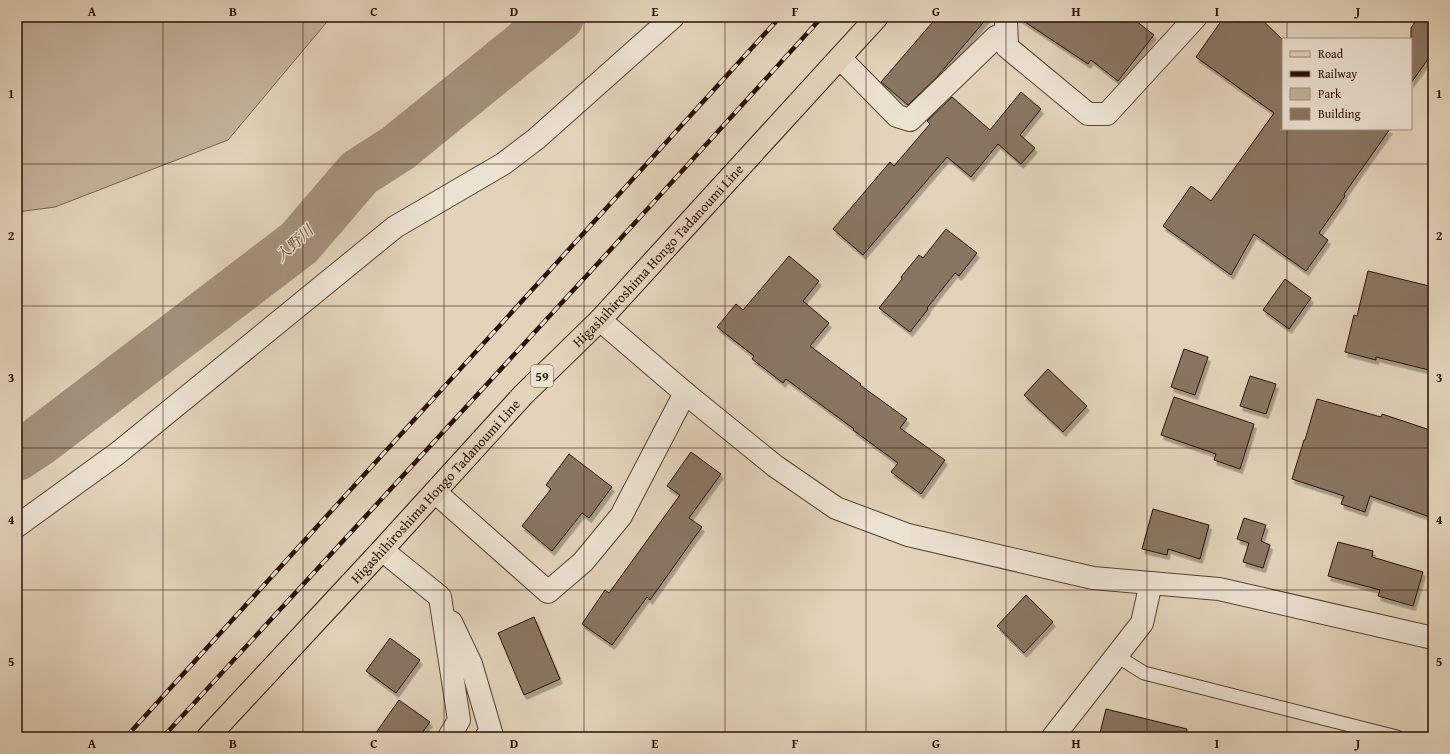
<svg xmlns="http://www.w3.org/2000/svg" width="1450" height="754" font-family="'Gentium Book Plus','Noto Serif JP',serif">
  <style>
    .green { fill: #c3b29b; stroke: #76624f }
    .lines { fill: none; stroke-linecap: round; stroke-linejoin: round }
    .river { stroke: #a3917c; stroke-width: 50 }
    .building { fill: #897662; stroke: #291103; filter: url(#shadow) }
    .service-casing { stroke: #574231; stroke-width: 15 }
    .minor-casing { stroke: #574231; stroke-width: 24 }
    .tertiary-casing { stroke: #574231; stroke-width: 24 }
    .primary-casing { stroke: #291103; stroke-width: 24 }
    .service { stroke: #ece2d2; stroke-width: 13 }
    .minor { stroke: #ece2d2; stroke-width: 22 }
    .tertiary { stroke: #ece2d2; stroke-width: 22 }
    .primary { stroke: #e2d3ba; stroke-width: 22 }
    .rail-casing { stroke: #291103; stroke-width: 4.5 }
    .rail { stroke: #ece2d2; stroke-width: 3; stroke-dasharray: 9; stroke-linecap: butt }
    .grid { fill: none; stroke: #291103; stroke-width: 1; stroke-opacity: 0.55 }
    .labels { text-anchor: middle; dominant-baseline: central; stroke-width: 3; stroke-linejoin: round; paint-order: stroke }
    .shield { fill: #ece2d2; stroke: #645041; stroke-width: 1 }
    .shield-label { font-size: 13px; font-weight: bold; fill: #291103 }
    .street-label { font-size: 14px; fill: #291103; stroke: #ece2d2 }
    .water-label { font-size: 15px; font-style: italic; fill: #5a4433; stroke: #ece2d2 }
    .neatline { fill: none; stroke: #291103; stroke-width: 1.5 }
    .grid-label { font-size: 13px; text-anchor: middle; font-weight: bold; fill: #291103 }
  </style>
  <defs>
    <filter id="shadow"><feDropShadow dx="2.5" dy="4.5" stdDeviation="0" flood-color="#0004"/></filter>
  </defs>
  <rect width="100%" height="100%" fill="#e2d3ba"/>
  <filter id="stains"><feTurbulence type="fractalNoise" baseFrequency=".005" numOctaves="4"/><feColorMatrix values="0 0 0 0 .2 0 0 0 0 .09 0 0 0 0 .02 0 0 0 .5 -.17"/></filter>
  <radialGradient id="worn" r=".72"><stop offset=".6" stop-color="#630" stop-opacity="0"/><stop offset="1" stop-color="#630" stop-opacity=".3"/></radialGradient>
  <!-- green -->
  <path class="green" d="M17,17H331L228,140L55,207L17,212Z"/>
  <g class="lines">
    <!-- river -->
    <path class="river" d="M17,456L38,442L299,243L359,173L398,148L559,17"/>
  </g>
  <!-- building -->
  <path class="building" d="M937,17H988L937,77L908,105L881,82Z
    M1019,17H1131L1154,35L1118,81L1091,60L1088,64L1019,18Z
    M1224,17H1259L1283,40V129H1390L1344,194L1345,196L1319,233L1328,240L1306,271L1254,234L1231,275L1163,226L1191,186L1211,201L1274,113L1196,57Z
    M1418,17H1421L1433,25V52L1411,83V28Z
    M1021,92L1041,109L1020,135L1035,148L1021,164L998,144L971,177L947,157L863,255L833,229L890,162L894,166L930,124L927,121L952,97L990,130Z
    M946,229L977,253L959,276L955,273L927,308L928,309L910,332L879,308L902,279L901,277L919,255L923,258Z
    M789,256L819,281L803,301L829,323L810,346L861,384L860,385L907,419L900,428L945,460L921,494L891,472L898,463L853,430L854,429L786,379L783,383L752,359L754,356L717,327L736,304L743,310Z
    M1368,271L1433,287V371L1376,357V360L1345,352L1354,315L1357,316Z
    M1285,279L1311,298L1289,329L1263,310Z
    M1184,349L1208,357L1195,395L1171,387Z
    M1048,369L1087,406L1063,432L1024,395Z
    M1250,376L1276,384L1266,414L1240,406Z
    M1174,397L1254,424L1240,469L1214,460L1216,454L1161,435Z
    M1317,399L1381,417L1382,414L1433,431V518L1370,496L1365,512L1341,504L1344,496L1292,479L1304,440H1305Z
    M691,452L721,474L689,518L702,527L650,600L647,597L612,645L582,624L605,590L609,593L680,495L667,486Z
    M569,454L612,487L589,518L582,513L552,551L522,526L551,489L546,485Z
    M1153,509L1209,525L1200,559L1168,549L1167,555L1142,549Z
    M1244,518L1266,525L1261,541L1270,545L1263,568L1243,562L1249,543L1237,539Z
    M1338,542L1373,551L1372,557L1423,572L1413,606L1378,596L1380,590L1328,576Z
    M1026,595L1053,622L1024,653L997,626Z
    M534,617L560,679L524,695L498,633Z
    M390,638L420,660L396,693L366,671Z
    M399,700L430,722L419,737H373Z
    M1106,709L1187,729L1186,737H1099Z"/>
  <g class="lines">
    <!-- service casing -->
    <g class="service-casing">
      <path id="service" d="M1117,656L1144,673L1397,737"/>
    </g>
    <!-- minor casing -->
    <g class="minor-casing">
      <path id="minor" d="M1007,17L1006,19L1007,47L1088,114H1107L1196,17
        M840,58L897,116L910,120L996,37L1006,33
        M435,492L548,592L583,562L621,516L685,393
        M17,526L118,453L395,227L503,164L536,139L673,17
        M382,550L440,597L459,720L449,737
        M451,622L471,664L491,732L486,737
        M1053,737L1142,623L1151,583"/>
    </g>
    <!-- tertiary casing -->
    <g class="tertiary-casing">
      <path id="tertiary" d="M600,320L685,393L775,466L836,508L908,535L1093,578L1219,589L1433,638"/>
    </g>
    <!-- primary casing -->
    <g class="primary-casing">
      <g id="primary">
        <path id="s1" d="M208,737L382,550L523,395L600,320L877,17"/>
      </g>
    </g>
    <!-- service -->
    <use href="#service" class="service"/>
    <!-- minor -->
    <use href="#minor" class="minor"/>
    <!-- tertiary -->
    <use href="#tertiary" class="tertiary"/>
    <!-- primary -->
    <use href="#primary" class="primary"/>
    <!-- rail casing -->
    <g class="rail-casing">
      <path id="rail" d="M126,737L780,17
        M163,737L612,248L822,17"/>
    </g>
    <!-- rail -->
    <use href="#rail" class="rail"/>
  </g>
  <!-- grid -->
  <path class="grid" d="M163,17V737M303,17V737M444,17V737M584,17V737M725,17V737M866,17V737M1006,17V737M1147,17V737M1287,17V39M1287,129V737M17,164H1433M17,306H1433M17,448H1433M17,590H1433"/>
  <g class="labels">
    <!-- shield labels -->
    <rect class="shield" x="531" y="365" width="22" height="22" rx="3"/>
    <g class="shield-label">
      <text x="542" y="376">59</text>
    </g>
    <!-- street labels -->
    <g class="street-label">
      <text stroke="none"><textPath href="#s1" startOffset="659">Higashihiroshima Hongo Tadanoumi Line</textPath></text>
      <text stroke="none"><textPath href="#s1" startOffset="335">Higashihiroshima Hongo Tadanoumi Line</textPath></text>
    </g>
    <!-- water labels -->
    <g class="water-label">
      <text transform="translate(294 243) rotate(-43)">入野川</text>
    </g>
  </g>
  <!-- margin -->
  <rect width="1450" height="754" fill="none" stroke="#e2d3ba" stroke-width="44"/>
  <!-- legend -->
  <rect x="1282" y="38" width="130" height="92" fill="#ece2d2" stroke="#9e8e7f"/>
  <rect x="1290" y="51" width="20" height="6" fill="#e2d3ba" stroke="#9e8e7f"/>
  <text x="1318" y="58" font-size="12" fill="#291103">Road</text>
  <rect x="1290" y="71" width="20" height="6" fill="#291103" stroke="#9e8e7f"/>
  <text x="1318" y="78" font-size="12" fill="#291103">Railway</text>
  <rect x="1290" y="88" width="20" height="12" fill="#c3b29b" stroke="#9e8e7f"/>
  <text x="1318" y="98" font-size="12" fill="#291103">Park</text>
  <rect x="1290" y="108" width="20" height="12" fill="#897662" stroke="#9e8e7f"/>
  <text x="1318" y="118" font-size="12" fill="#291103">Building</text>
  <rect x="22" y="22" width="1406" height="710" class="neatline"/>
  <g class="grid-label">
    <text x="92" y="16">A</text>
    <text x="233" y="16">B</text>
    <text x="374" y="16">C</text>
    <text x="514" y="16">D</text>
    <text x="655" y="16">E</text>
    <text x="795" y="16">F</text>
    <text x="936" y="16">G</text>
    <text x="1076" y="16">H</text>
    <text x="1217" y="16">I</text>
    <text x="1358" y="16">J</text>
    <text x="11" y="98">1</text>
    <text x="1439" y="98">1</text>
    <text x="11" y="240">2</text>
    <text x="1439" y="240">2</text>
    <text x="11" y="382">3</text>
    <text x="1439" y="382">3</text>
    <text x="11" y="524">4</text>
    <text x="1439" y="524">4</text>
    <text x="11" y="666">5</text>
    <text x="1439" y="666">5</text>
    <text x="92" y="748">A</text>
    <text x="233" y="748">B</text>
    <text x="374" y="748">C</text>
    <text x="514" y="748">D</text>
    <text x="655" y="748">E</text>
    <text x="795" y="748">F</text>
    <text x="936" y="748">G</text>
    <text x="1076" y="748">H</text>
    <text x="1217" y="748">I</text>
    <text x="1358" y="748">J</text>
  </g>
  <rect width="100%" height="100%" filter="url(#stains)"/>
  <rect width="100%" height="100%" fill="url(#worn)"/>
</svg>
